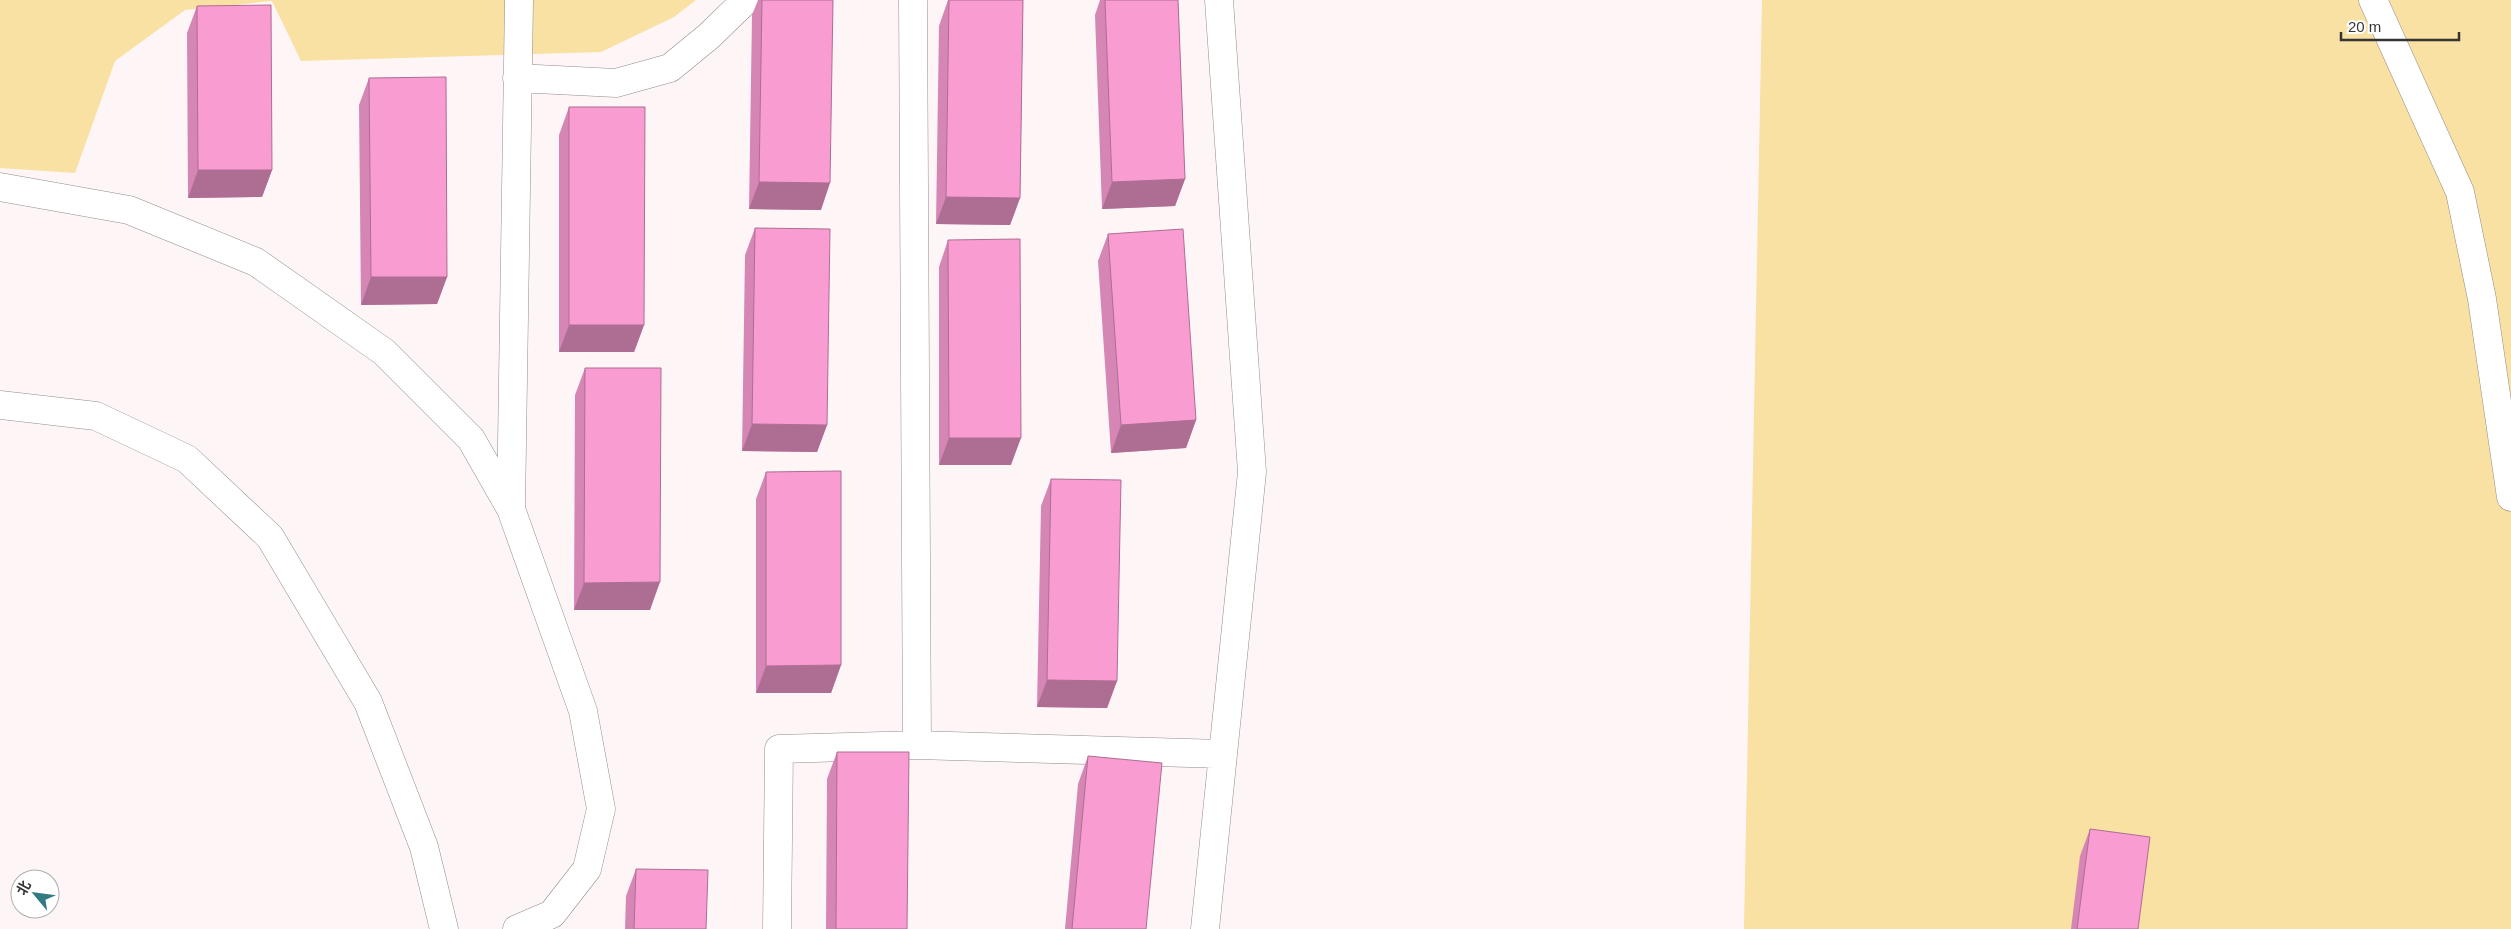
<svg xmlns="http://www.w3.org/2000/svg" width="2511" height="929" font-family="Helvetica,'Noto Sans SC',sans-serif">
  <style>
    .green { fill: #f9e0a3 }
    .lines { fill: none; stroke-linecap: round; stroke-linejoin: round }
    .street-casing { stroke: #938c8c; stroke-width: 29 }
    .street { stroke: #fff; stroke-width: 28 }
    .wall { fill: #d686b5 }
    .shaded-wall { fill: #ae6d93 }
    .building { fill: #f99cd2; stroke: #ae6d93 }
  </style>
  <rect width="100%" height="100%" fill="#fef6f6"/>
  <!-- green -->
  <path class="green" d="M0,0H696L674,17L601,52L301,61L272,1L185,10L115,61L75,173L0,168Z
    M1762,0H2511V929H1744Z"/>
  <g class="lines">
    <!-- street casing -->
    <g class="street-casing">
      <path id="street" d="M913,0L917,745
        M2373,0L2460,192L2482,299L2511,497
        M517,78L616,83L670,68L709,36L746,0
        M0,187L129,210L256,262L384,352L471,439L511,509L583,711L601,809L587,869L552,914L517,929
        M0,405L96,416L187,459L270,537L368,702L424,847L444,929
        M511,507L519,0
        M777,929L779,749L917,745L1223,754
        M1205,929L1252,472L1219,0"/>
    </g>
    <!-- street -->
    <use href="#street" class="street"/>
  </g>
  <!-- wall -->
  <path class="wall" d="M758,0H833L821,210L749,209L752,15Z
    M948,0H1023L1020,198L1010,225L936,224L939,26Z
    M1100,0H1178L1185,179L1175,206L1102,209L1095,15Z
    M197,6L272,170L262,197L188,198L187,33Z
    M369,78L447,277L437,304L361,305L359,105Z
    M569,107L644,325L634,352H559V135Z
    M755,228L827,425L817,452L742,451L745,255Z
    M1108,234L1196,420L1186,448L1111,453L1098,261Z
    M948,240L1011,465H939V267Z
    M585,368L650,610H574L575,395Z
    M766,472L841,665L831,693H756V499Z
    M1051,479L1117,681L1107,708L1037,707L1041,506Z
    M837,752L907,929H826L827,779Z
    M1088,756L1146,929H1065L1078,784Z
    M2090,829L2138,929H2071L2080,856Z
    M636,869L706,929H625L626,896Z"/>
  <!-- shaded-wall -->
  <path class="shaded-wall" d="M198,170H272L262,197L188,198Z
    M1185,179L1175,206L1102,209L1112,182Z
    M759,182L830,183L821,210L749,209Z
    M946,197L1020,198L1010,225L936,224Z
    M371,277H447L437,304L361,305Z
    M569,325H644L634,352H559Z
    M1196,420L1186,448L1111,453L1121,425Z
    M752,424L827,425L817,452L742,451Z
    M949,438H1021L1011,465H939Z
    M660,582L650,610H574L584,583Z
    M841,665L831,693H756L766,666Z
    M1047,680L1117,681L1107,708L1037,707Z"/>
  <!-- building -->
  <path class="building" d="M762,0H833L830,183L759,182Z
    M949,0H1023L1020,198L946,197Z
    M1105,0H1178L1185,179L1112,182Z
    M271,5L272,170H198L197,6Z
    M446,77L447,277H371L369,78Z
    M569,107H645L644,325H569Z
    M755,228L830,229L827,425L752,424Z
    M1183,229L1196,420L1121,425L1108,234Z
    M1020,239L1021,438H949L948,240Z
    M585,368H661L660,582L584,583Z
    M841,471V665L766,666V472Z
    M1051,479L1121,480L1117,681L1047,680Z
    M837,752H909L907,929H836Z
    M1088,756L1162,763L1146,929H1072Z
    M2090,829L2150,837L2138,929H2077Z
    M636,869L708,870L706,929H634Z"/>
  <!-- north arrow -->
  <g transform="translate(35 894) rotate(299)"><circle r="24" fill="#ffffff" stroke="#afaeae"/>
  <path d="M0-4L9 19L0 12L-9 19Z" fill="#337b83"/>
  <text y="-8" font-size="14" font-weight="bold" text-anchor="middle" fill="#373434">北</text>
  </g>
  <!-- scale -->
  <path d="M2341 32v8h118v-8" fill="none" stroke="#373434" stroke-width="2.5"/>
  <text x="2348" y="32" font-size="15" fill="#373434" stroke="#ffffff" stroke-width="4" paint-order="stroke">20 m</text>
</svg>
